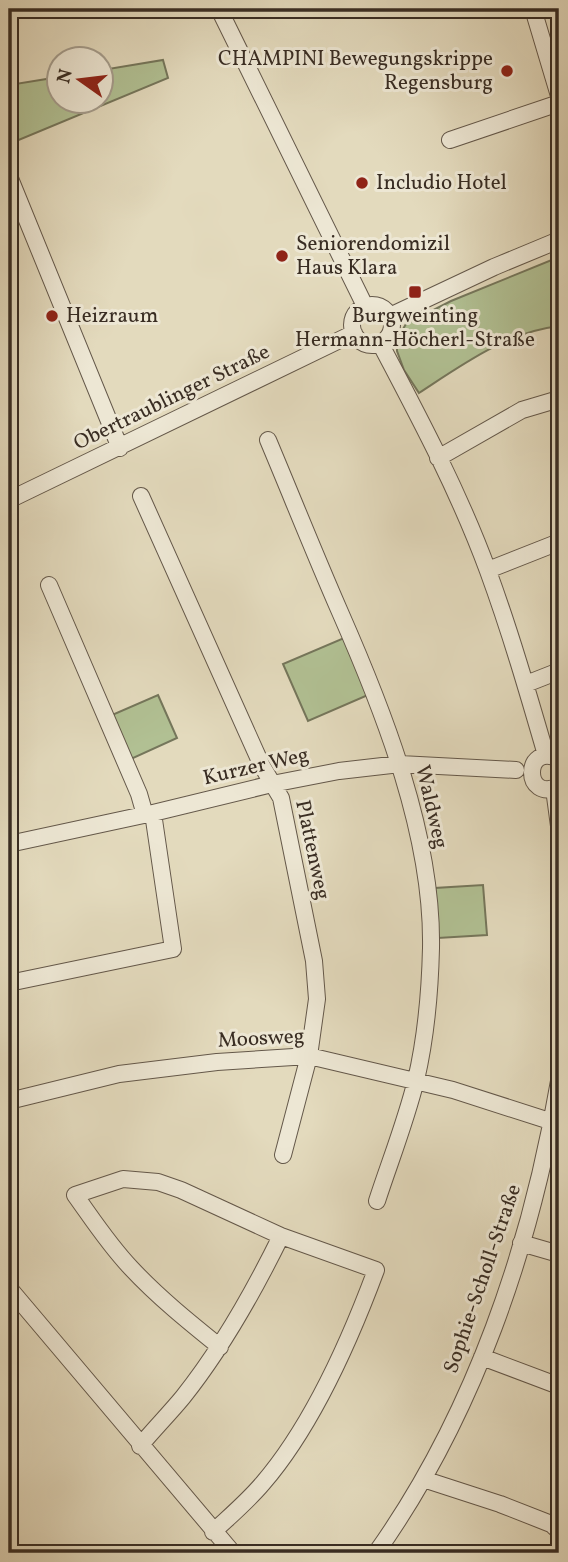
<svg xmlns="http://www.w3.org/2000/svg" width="568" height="1562" font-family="Vollkorn,serif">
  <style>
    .green { fill: #b1c093; stroke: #75765b; stroke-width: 2 }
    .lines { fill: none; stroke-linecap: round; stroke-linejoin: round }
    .minor-casing { stroke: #64584a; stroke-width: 18 }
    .minor { stroke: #ede7d4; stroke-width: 16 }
    .poi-dot { fill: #8f2418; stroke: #ede7d4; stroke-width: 2.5 }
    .labels { text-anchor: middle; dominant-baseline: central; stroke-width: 6; stroke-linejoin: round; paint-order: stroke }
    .poi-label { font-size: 21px; fill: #392d23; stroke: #ede7d4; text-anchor: start }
    .street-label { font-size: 21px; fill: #392d23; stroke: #ede7d4 }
  </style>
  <rect width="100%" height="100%" fill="#e3dabd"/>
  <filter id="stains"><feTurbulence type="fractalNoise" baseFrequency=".00286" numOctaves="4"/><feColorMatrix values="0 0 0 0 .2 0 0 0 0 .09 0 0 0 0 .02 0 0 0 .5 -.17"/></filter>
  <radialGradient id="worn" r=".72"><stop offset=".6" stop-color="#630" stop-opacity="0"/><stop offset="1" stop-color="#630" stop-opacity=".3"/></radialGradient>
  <!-- green -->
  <path class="green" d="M163,60L168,78L9,144V85L59,77L60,102H102V70Z
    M559,257V326C507,332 462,365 419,393L404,370L397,351V339L406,324L451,301Z
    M344,638L368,695L308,721L283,664Z
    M158,695L177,738L131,759L112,715Z
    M483,885L487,935L438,938L435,888Z"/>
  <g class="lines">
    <!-- minor casing -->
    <g class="minor-casing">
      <path id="minor" d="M219,9L365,306
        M533,9L559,96
        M450,140L559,103
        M9,176L120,448
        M352 325a20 20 0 1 1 40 0a20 20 0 1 1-40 0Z
        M390,316L494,267L559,240
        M380,343C419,417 459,492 488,571C510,631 528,693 546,755
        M268,440C292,497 315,555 340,612C384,712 433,836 431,948C430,991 426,1037 416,1080C406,1121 390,1161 377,1201
        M438,458L522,410L559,399
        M141,496L262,766L281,798L314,961L317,999L309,1056L283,1155
        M9,500L354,333
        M488,570L559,542
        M49,585L139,794L145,815
        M526,684L559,671
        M559,759C523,741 523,804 559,786
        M554,789L559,826
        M9,844L153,813L272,784L339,771L400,764L516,770
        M9,983L173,949L153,813
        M9,1101L119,1074L217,1062L309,1056L453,1090L559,1124
        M521,1243L559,1254
        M9,1288L233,1553
        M482,1357L559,1386
        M140,1446C154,1429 169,1414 183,1397C222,1348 253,1293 281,1236
        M423,1479L500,1504L551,1524L559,1531
        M213,1532C230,1516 248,1501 263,1483C312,1426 350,1340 376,1270L281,1236L181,1190L158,1182L123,1179L75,1195C93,1220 109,1245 131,1268C158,1297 189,1322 220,1347
        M376,1553C474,1415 531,1247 559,1081"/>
    </g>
    <!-- minor -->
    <use href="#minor" class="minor"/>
  </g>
  <!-- markers -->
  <g class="poi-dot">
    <circle cx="507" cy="71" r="7"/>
    <circle cx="362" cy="183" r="7"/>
    <circle cx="282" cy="256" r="7"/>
    <rect x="408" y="285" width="14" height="14" rx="3.5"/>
    <circle cx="52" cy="316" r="7"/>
  </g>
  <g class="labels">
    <!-- poi labels -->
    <g class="poi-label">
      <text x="493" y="59" text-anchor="end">CHAMPINI Bewegungskrippe<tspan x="493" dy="24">Regensburg</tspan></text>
      <text x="376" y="183">Includio Hotel</text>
      <text x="296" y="244">Seniorendomizil<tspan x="296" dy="24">Haus Klara</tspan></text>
      <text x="66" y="316">Heizraum</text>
      <text x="415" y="316" text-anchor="middle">Burgweinting<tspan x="415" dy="24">Hermann-Höcherl-Straße</tspan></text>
    </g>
    <!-- street labels -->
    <g class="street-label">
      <text transform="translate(172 398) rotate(-26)">Obertraublinger Straße</text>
      <text transform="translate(256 767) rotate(-13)">Kurzer Weg</text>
      <text transform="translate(431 807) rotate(77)">Waldweg</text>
      <text transform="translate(312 850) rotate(78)">Plattenweg</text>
      <text transform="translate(261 1039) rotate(-3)">Moosweg</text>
      <text transform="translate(483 1279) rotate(-71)">Sophie-Scholl-Straße</text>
    </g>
  </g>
  <!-- margin -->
  <rect width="568" height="1562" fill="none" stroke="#e3dabd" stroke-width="35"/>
  <rect x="10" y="10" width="547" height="1541" fill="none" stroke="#392d23" stroke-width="3.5"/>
  <rect x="18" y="18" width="533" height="1527" fill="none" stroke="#392d23" stroke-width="2"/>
  <!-- north arrow -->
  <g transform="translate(80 80) rotate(284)"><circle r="33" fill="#ede7d4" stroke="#a59d8d" stroke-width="2"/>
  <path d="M0-5L12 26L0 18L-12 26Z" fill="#8f2418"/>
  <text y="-10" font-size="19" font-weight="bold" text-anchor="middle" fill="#392d23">N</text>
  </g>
  <rect width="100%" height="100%" filter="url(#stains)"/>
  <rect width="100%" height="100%" fill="url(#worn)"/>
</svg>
